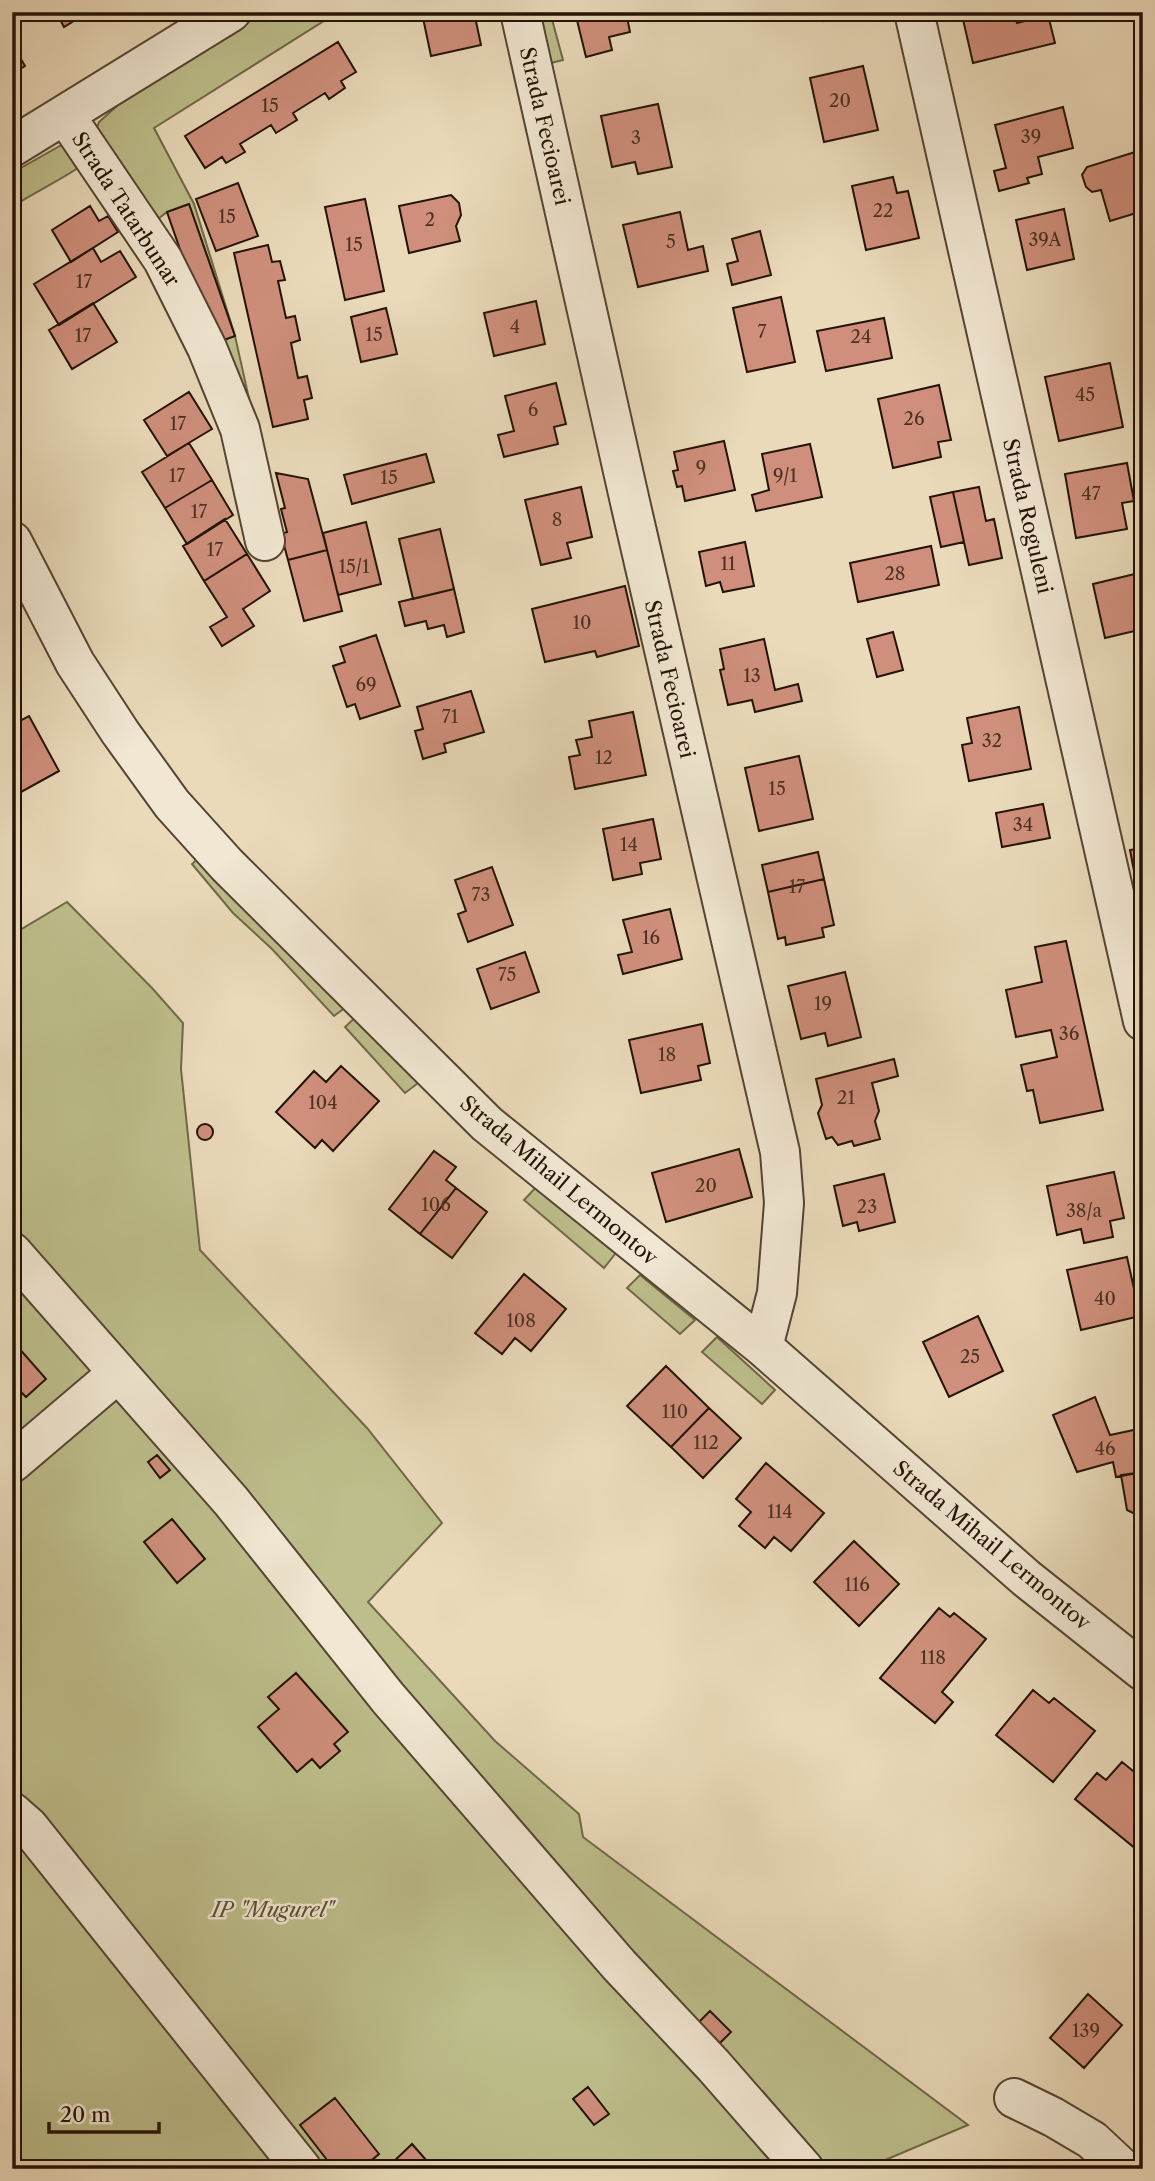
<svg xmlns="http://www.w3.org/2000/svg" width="1155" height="2181" font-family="'Libre Caslon Text',serif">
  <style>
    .green { fill: #bdbe8b; stroke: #706848; stroke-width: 2 }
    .building { fill: #cf8f7c; stroke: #231205; stroke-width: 2 }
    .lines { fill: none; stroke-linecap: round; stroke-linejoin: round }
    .minor-casing { stroke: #554432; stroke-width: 42 }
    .minor { stroke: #f1e7d2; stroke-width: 38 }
    .labels { text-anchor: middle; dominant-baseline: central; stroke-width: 5; stroke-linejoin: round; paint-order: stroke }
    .number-label { font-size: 18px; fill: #4e3123 }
    .street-label { font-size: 21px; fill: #231205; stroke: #f1e7d2 }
    .park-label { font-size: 21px; font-style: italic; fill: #594e34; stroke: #f1e7d2 }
  </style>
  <rect width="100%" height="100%" fill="#eadaba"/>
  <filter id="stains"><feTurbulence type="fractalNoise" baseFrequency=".00286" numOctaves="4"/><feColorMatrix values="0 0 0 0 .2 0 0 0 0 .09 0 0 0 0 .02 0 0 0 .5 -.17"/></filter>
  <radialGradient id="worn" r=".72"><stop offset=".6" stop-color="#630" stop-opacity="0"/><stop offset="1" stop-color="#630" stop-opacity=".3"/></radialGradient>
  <!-- green -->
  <path class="green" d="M265,12H338L154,128L194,204L235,336L254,421L213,344L235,336L189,204L167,212L154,222L95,134L99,122L127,97Z
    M535,12H550L563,60L547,64Z
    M65,143L81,166C59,181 35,192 12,207V173Z
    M202,855L349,1005L334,1016L272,949L233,913L192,864Z
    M67,902L152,988L183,1023L181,1069L200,1250L367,1428L442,1523L368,1602L495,1741L579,1814L583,1837L968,2125L864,2169H12V968L16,965L21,948L15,933Z
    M359,1014L426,1077L405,1093L345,1027Z
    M539,1184L619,1249L604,1268L524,1200Z
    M640,1275L695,1320L680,1334L627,1288Z
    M717,1337L775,1390L762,1404L702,1352Z"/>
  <!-- building -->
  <path class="building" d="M56,12H88L64,27Z
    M450,12H474L481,45L431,56L423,18Z
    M575,12H626L630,32L609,37L612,50L586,57Z
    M822,12H855V14L824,21Z
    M975,12H1014L1017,23L1048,15L1055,43L973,63L962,15Z
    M338,42L356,72L341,81L345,88L329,99L325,93L293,113L297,120L276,133L271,125L240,144L245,152L226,163L222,157L205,168L185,136Z
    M12,44L25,66L12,74Z
    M863,66L878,130L824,142L810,78Z
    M658,104L672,167L638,174L635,162L612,167L601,116Z
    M1063,107L1073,148L1038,157L1042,174L1027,178L1029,183L999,191L994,171L1006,168L995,125Z
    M1135,152L1143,177V211L1110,221L1101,190L1092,192L1086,187L1082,175L1087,167Z
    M893,177L897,193L908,191L919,238L866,250L852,186Z
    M238,183L258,236L216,251L196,199Z
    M451,195L459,203L461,215L456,226L460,241L409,253L399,206Z
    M365,199L384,291L345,300L325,207Z
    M189,204L235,336L213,344L167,212Z
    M90,206L99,221L108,216L118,232L71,262L52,230Z
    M1064,209L1074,259L1027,270L1016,220Z
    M680,212L688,250L703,246L708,271L638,287L623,225Z
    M760,231L771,275L732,285L727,264L738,261L732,239Z
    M268,245L272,262L280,261L285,280L278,281L286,318L295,316L300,340L291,343L298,378L307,376L312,398L304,400L308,419L273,427L234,253Z
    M93,248L101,262L120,251L136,277L59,325L34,284Z
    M781,297L795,362L747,372L733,308Z
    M536,301L545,344L494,356L484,313Z
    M93,303L117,342L72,369L49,330Z
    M386,308L397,354L361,362L351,317Z
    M884,318L892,358L826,371L817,331Z
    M1110,363L1123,427L1059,441L1045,377Z
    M556,383L566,424L554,427L558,444L504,457L498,435L514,431L505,396Z
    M939,385L951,440L938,442L941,457L893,468L878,399Z
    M189,392L212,429L167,456L144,420Z
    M724,441L735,490L685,501L682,486L677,487L673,471L678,470L674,452Z
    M189,443L212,480L165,508L142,472Z
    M810,444L822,497L756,511L752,495L769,490L762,454Z
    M426,454L434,482L352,504L344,475Z
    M1127,463L1134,501L1122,503L1127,529L1076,538L1065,474Z
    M276,473L308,479L327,550L288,560L281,534L287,532L281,509L285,508Z
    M212,480L233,515L187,544L165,508Z
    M581,487L592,537L567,543L571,558L541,565L525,500Z
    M979,487L986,521L994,519L1002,558L969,565L953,492Z
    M953,492L964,542L941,547L930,497Z
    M225,519L247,554L204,581L183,546Z
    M366,522L381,584L338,595L323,533Z
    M440,529L454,589L413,599L399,539Z
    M745,542L754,586L723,592L720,582L706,586L699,552Z
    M931,546L939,585L858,602L850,563Z
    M327,550L342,611L304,621L288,560Z
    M247,554L270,591L243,609L254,626L222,646L210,627L227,617L204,581Z
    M1143,572V629L1105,638L1093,584Z
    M625,586L639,646L597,657L595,651L545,662L532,609Z
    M454,589L464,632L447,637L444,625L428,629L426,621L405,626L399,602Z
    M893,632L903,670L877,677L867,639Z
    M376,635L400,706L360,719L355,704L347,707L333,666L345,662L340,647Z
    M764,639L775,690L798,684L802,701L755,712L752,700L728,705L720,670L724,669L720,649Z
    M471,691L484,732L444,744L446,752L423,759L415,731L423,729L417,707Z
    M1019,707L1031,769L969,781L962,745L972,743L967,718Z
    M633,712L646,775L575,789L569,757L580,755L576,740L592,737L589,721Z
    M29,716L59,771L12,797V725Z
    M799,756L813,819L759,831L745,768Z
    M1043,804L1050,838L1002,847L996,813Z
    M653,819L661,859L640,863L642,874L613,880L603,829Z
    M1143,848V869L1134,871L1130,850Z
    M818,852L824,879L768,892L762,865Z
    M492,867L513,925L468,942L458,914L466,911L455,880Z
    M824,879L834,925L822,928L824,937L786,945L785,937L778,939L768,892Z
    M670,909L682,959L623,974L618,955L632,952L623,920Z
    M1066,941L1103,1110L1040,1123L1033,1090L1027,1091L1021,1065L1057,1057L1051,1030L1016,1037L1006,990L1042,982L1035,947Z
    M525,952L539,992L491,1009L477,969Z
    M845,972L861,1037L828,1046L825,1033L801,1039L788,986Z
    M702,1024L710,1063L698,1066L701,1080L641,1093L629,1040Z
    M894,1059L898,1076L872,1083L879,1111L875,1121L880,1139L854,1146L852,1141L838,1145L832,1137L826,1139L818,1113L822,1105L816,1079Z
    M341,1066L379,1101L333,1151L322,1140L315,1148L276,1112L314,1071L326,1082Z
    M197 1132a8 8 0 1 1 16 0a8 8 0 1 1-16 0Z
    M739,1149L752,1197L666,1222L652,1173Z
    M434,1151L456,1167L446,1180L456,1188L420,1234L389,1209Z
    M1114,1172L1124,1218L1110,1221L1113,1237L1084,1243L1081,1229L1057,1235L1047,1186Z
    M884,1174L895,1222L859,1231L857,1222L843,1226L834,1186Z
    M456,1188L487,1212L452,1258L420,1234Z
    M1127,1257L1140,1316L1081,1330L1067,1270Z
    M524,1274L566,1309L531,1351L515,1338L502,1354L475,1333Z
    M978,1316L1003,1371L949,1397L923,1342Z
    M17,1346L46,1379L26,1397L12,1383V1351Z
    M666,1366L709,1408L671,1447L627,1406Z
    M1095,1397L1110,1435L1143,1428V1472L1116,1477L1113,1462L1077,1472L1053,1415Z
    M709,1408L741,1438L703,1478L671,1447Z
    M157,1455L170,1470L160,1478L148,1462Z
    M766,1463L824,1513L791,1551L774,1537L765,1548L739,1526L751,1512L736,1499Z
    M1143,1472V1518L1127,1510L1121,1475Z
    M172,1519L205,1559L177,1583L144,1542Z
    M854,1541L899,1584L859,1626L814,1582Z
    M939,1608L950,1617L954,1613L986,1639L942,1692L953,1702L935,1723L880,1678Z
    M296,1673L348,1732L334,1744L340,1751L320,1768L312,1759L297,1772L258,1727L279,1709L268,1697Z
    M1033,1690L1049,1703L1054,1698L1095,1731L1053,1782L996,1735Z
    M1122,1762L1143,1779V1841L1136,1849L1075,1799L1097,1773L1106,1780Z
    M1088,1994L1122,2025L1084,2068L1050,2038Z
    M710,2011L731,2032L720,2043L699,2022Z
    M588,2087L609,2114L594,2125L573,2099Z
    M335,2098L379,2154L361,2169H334L300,2125Z
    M412,2144L434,2169H394L390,2165Z
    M956,2160L957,2169H904V2165Z"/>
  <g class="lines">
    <!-- minor casing -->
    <g class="minor-casing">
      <path id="minor" d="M520,12L630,502L780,1152L784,1203L777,1293L763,1347
        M914,12L1143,1021
        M65,115L163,260L207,348L240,429L265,541
        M12,147L231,12
        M12,541L75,663L120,732L172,804L227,865L487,1124L763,1347L1026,1578L1143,1671
        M12,1252L231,1501L388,1698L619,1965L713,2065L804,2169
        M12,1463L118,1373
        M12,1812L29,1827L302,2169
        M1014,2098L1053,2117L1092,2140L1123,2169"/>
    </g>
    <!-- minor -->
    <use href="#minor" class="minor"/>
  </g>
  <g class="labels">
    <!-- number labels -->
    <g class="number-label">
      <text x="840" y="101">20</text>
      <text x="270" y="106">15</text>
      <text x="1031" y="137">39</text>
      <text x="636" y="138">3</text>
      <text x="883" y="211">22</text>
      <text x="227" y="217">15</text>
      <text x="430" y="220">2</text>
      <text x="1045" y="240">39A</text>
      <text x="671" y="242">5</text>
      <text x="354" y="245">15</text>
      <text x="84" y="282">17</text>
      <text x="515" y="327">4</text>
      <text x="762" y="332">7</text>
      <text x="374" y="335">15</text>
      <text x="83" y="336">17</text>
      <text x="861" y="337">24</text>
      <text x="1085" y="395">45</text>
      <text x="533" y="410">6</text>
      <text x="914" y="419">26</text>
      <text x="178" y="424">17</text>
      <text x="701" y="468">9</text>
      <text x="177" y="476">17</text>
      <text x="785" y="476">9/1</text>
      <text x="389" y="478">15</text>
      <text x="1091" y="494">47</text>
      <text x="199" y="512">17</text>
      <text x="557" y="520">8</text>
      <text x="215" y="550">17</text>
      <text x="728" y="564">11</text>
      <text x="354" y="567">15/1</text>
      <text x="895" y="574">28</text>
      <text x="582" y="623">10</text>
      <text x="752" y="676">13</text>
      <text x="366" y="685">69</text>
      <text x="450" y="717">71</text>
      <text x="992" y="741">32</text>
      <text x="604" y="758">12</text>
      <text x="777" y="789">15</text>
      <text x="1023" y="825">34</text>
      <text x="629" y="845">14</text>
      <text x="797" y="887">17</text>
      <text x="481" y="895">73</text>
      <text x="651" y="938">16</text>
      <text x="507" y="975">75</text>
      <text x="823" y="1004">19</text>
      <text x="1069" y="1034">36</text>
      <text x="667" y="1055">18</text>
      <text x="846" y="1098">21</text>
      <text x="323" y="1103">104</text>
      <text x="706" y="1186">20</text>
      <text x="436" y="1205">106</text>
      <text x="867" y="1207">23</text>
      <text x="1084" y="1211">38/a</text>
      <text x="1105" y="1299">40</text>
      <text x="521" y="1321">108</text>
      <text x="970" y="1357">25</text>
      <text x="675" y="1412">110</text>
      <text x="706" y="1443">112</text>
      <text x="1105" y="1449">46</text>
      <text x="780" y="1512">114</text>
      <text x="857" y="1585">116</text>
      <text x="933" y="1658">118</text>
      <text x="1086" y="2031">139</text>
    </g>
    <!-- street labels -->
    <g class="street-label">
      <text transform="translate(545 126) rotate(77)">Strada Fecioarei</text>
      <text transform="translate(126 209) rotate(57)">Strada Tatarbunar</text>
      <text transform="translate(1028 516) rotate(77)">Strada Roguleni</text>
      <text transform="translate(670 679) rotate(77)">Strada Fecioarei</text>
      <text transform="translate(559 1180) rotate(40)">Strada Mihail Lermontov</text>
      <text transform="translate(992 1545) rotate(40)">Strada Mihail Lermontov</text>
    </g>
    <!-- park labels -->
    <g class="park-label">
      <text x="272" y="1909">IP "Mugurel"</text>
    </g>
  </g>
  <!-- margin -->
  <rect width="1155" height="2181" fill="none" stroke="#eadaba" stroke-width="42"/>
  <rect x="14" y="14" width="1127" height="2153" fill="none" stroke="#231205" stroke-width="3.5"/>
  <rect x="21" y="21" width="1113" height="2139" fill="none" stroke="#231205" stroke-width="2"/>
  <!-- scale -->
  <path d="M49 2122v10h110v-10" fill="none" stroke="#231205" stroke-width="3.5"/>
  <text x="60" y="2122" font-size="21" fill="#231205" stroke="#f1e7d2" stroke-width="5" paint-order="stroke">20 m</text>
  <rect width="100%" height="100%" filter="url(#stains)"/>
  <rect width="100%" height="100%" fill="url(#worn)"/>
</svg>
